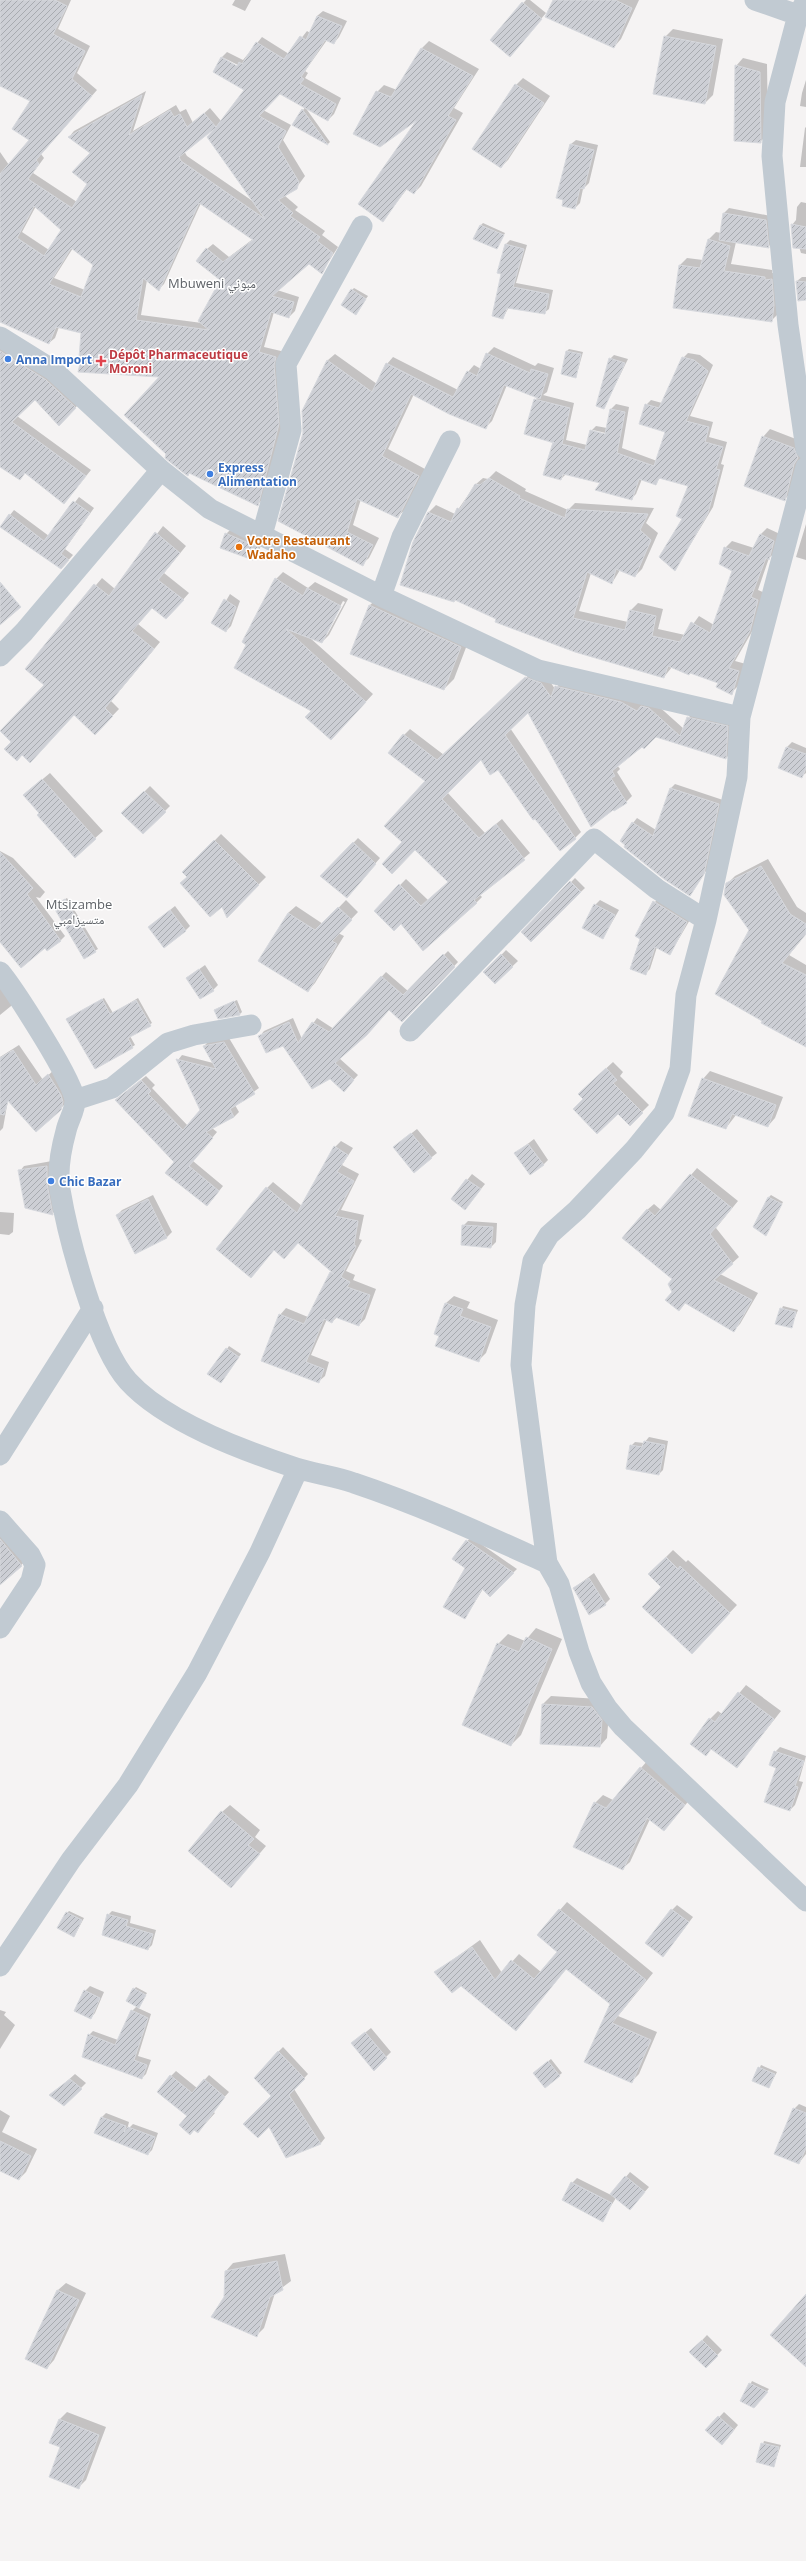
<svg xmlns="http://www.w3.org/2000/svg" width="806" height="2561" font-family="'Open Sans','Noto Naskh Arabic',sans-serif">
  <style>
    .shadow { fill: #0003; fill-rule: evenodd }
    .building { fill: url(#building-hatch); stroke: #d7d9de; fill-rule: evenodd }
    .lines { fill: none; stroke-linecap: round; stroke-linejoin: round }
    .minor { stroke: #c1cad2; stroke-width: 21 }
    .shop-dot { fill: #3f7fe0; stroke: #fff; stroke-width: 1.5 }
    .health-dot { fill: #e0444e; stroke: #fff; stroke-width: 1.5 }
    .food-dot { fill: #e8710a; stroke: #fff; stroke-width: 1.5 }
    .labels { text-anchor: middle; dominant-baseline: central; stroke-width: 3; stroke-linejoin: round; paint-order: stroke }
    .health-label { font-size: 12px; font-weight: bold; fill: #be3a42; stroke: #fff; text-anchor: start }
    .shop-label { font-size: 12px; font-weight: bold; fill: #366cbe; stroke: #fff; text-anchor: start }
    .food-label { font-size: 12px; font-weight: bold; fill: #c56008; stroke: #fff; text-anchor: start }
    .neighbourhood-label { font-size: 13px; fill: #5f6368; stroke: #fff }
  </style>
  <defs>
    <pattern id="building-hatch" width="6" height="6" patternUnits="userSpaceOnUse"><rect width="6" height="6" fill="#cdcfd5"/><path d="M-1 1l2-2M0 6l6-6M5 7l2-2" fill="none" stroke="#a8abb0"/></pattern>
  </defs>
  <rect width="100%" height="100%" fill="#f5f3f3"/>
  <!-- shadow -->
  <path class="shadow" d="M0,0H71L58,29L90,46L77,73L97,90L41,154L44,158L33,173L77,202L88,183L92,153L69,137L74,131L146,91L133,131L176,105L180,112L186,109L193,123L210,108L221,121L246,89L214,71L222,57L241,69L242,67L222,57L227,52L243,60L262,37L289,54L307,31L310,33L317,16L323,11L347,21L339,37L334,43L327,40L305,71L308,73L305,78L341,98L334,114L328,120L280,93L263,110L291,125L283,140L305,176L296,188L284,195L298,207L295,210L325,231L322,235L338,247L322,272L309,263L277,290L299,297L295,311L289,317L274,312L264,347L281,351L284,418L263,499L257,505L190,472L188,474L161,377L82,358V333L59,327L55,338L49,343L0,321V152L9,165L30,140L32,100L0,85ZM217,126L254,202L187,156L184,151ZM201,203L253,239L229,257L213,244L207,249L221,280L202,323L141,315L147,280L159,289L164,284ZM36,206L62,230L49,250L22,232ZM73,248L95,264L85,290L54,278Z
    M235,0H251L245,11L232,5Z
    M526,0H530L546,13L514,51L491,40Z
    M554,0H639L621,39L614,47Z
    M673,29L723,39L713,95L705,103L665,37Z
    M429,41L479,69L454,108L463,113L421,186L414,193L407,189L383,220L420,118L377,92L384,85L397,90L422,48Z
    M743,58L767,64L768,134L760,142L736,66Z
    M523,78L550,96L508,160L501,167L516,85Z
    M806,80V107L800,106L802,93Z
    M305,107L330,142L328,144L294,125Z
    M806,127V167H800L805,128Z
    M576,140L598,145L589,183L583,189L580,203L575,208L571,144Z
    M801,202L806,203V254L801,253L792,225L796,220L797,207Z
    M729,208L771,216L773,242L768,247L736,242L731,264L772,270V273L779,272V313L771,321L680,265L687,258L703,260L709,239L716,232L721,233L724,213Z
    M483,223L505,233L497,248L480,226Z
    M510,240L527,245L516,283L553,290L549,309L544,313L509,307L503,318L502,274L498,272L506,244Z
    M802,277H806V299L797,281Z
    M354,288L368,296L356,313L352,290Z
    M0,342L81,402L59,424L35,399L17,416L91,470L64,503L26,472L0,466Z
    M494,347L535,366L538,363L554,368L547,392L543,395L574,403L566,440L587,445L591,431L596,426L607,428L611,409L616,404L629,407L622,448L657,461L667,432L646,405L651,400L662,403L683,358L688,353L700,355L713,365L690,416L713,422L709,437L727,442L721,464L724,465L713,507L675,570L689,486L661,477L655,484L642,479L636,494L631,499L602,482L566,474L561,479L555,442L525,433L537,397L507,385L492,421L485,428L414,394L388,449L425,469L405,510L398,516L361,499L353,525L379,538L369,558L362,564L279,521L304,433L303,412L328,360L335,354L377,384L387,364L393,357L458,390L468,372L474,365L481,369L487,354ZM593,430L610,434V436L593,432Z
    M569,349L583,352L576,377L567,351Z
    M614,355L628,359L604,408L610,359Z
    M770,429L801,441L802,455L792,492L784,500L763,437Z
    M496,471L526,489L525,491L568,510L575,503L654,508L646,523L658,533L642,569L635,576L620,570L612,583L591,573L579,611L628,622L631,610L638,603L663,609L658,629L685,635L699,616L714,625L734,570L725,548L732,541L754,548L760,535L767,528L780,534L776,552L769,558L758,590L765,593L757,623L735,661L746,664L738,686L731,693L719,682L691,672L689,674L672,667L664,677L497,618L414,542L429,512L436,505L455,514L475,485L483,478L488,479Z
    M79,497L94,508L65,549L73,555L66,563L10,515L14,510L49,536Z
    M806,524V560L796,557Z
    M163,526L186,546L164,573L189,593L173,611L152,607L138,624L160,642L111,701L119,709L95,734L74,714L12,742L49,681L32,661L102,578L115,589Z
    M231,529L262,542L258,554L253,559L226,534Z
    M283,572L308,588L315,582L348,599L329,635L322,642L309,637L373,694L338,732L312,711L247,644L276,579ZM343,601L345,602L327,635H325Z
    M230,594L240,601L231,626L226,631L213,623Z
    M380,596L470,637L454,679L444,689L370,605Z
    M532,672L547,677L555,689L562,681L655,703L684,729L688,718L694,712L733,721L731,753L726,758L656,736L617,765L620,769L617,772L632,796L626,802L528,712L510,728L581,832L575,838L499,768L481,759L447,792L485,833L502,819L530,853L480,895L482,897L476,903L401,923L375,911L406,879L428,900L449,882L415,849L404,842L427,781L404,735L410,729L444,755Z
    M792,742L806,748V773L802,776L787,747Z
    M50,773L103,831L75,856L40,813L32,788Z
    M675,784L723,800L708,868L690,895L633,823L637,818L656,830L670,789Z
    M150,786L170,806L143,833L123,813Z
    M221,834L266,877L227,916L223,905L184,872Z
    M358,838L380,858L352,891L322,876Z
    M0,851L13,858L45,892L40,898L36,897L65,936L60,941L45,947L0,925Z
    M768,859L797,907L806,913V934L789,955L806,965V1046L727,884L735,876Z
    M575,878L585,888L531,940L523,932Z
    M658,897L691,918L670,954L657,947L650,969L646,973L641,938L636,936Z
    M67,898L98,949L84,957L56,904Z
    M346,900L358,912L338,933L344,936L315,983L308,991L288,913L296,906L323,924Z
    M600,900L619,910L603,938L595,905Z
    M175,906L190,926L185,931L155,922Z
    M506,950L518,961L495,983L485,972Z
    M448,951L458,962L402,1021L390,1009L339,1058L358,1075L348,1086L330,1077L283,1044L260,1036L264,1031L293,1018L302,1039L317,1018L334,1029L386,972L408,991Z
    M205,965L218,985L213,990L187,978Z
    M0,977L16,1002L0,1015Z
    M104,998L113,1013L138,998L152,1023L130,1036L135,1045L132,1047L70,1017Z
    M237,1000L242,1012L240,1014L219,1017L215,1010L218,1008Z
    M229,1038L259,1088L235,1105L239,1112L234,1117L212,1128L217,1132L193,1161L223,1186L212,1200L175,1162L122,1095L146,1076L155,1085L152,1088L188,1126L201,1110L178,1060L182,1055L213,1063L204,1046L209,1041Z
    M19,1045L43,1080L55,1069L66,1103L60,1109L8,1100L3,1128L0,1131V1057Z
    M613,1062L623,1072L620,1076L649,1105L630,1124L618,1113L584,1099L586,1087Z
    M710,1071L783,1097L775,1118L768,1126L736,1115L726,1128L703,1079Z
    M417,1129L437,1153L414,1171L399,1143Z
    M534,1139L548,1160L543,1165L516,1153Z
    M341,1141L353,1148L342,1165L359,1174L341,1210L364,1215L359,1239L362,1240L346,1271L355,1275L353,1280L376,1289L365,1319L359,1325L337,1317L332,1322L327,1319L311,1355L329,1362L325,1376L318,1382L262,1360L280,1315L286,1308L308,1317L332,1271L298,1242L274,1250L257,1270L267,1188L273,1182L302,1206L335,1147Z
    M52,1161L57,1209L52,1214L20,1171L24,1166Z
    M697,1168L738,1201L716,1228L739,1257L720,1274L758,1293L740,1324L734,1330L686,1302L679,1310L674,1292L673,1279L647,1210L654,1204L661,1210Z
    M472,1174L485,1184L465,1209L452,1199Z
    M153,1195L172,1232L167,1237L135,1252L117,1215L122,1210Z
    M771,1195L783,1202L768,1232V1198Z
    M0,1212L14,1213L13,1232L9,1235L0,1234Z
    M468,1221L497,1223L496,1242L491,1247L463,1226Z
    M454,1296L470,1302L467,1308L498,1320L486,1353L478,1361L435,1333L446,1303Z
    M783,1306L798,1310L791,1327L776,1323Z
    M229,1346L241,1354L221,1382L227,1349Z
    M649,1437L668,1441L663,1470L659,1474L631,1446L635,1442L644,1443Z
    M0,1523L29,1558L0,1584Z
    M471,1537L517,1569L490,1595L483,1589L465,1618L466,1568L453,1558Z
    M673,1550L686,1562L688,1560L737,1605L699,1645L662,1587L649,1574Z
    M594,1573L610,1599L605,1604L574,1588Z
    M536,1628L562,1639L521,1735L511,1745L498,1644L508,1634L525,1641Z
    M746,1685L781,1711L737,1767L712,1748L706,1754L692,1744L710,1719L718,1711L722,1714Z
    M551,1696L599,1699L609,1712L607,1738L600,1746L541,1743L543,1704Z
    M780,1747L806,1756L799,1781L803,1782L795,1805L790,1810L777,1767L775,1752Z
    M648,1760L692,1797L671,1822L650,1819L630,1862L622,1869L595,1803L603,1795L613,1800Z
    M230,1805L260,1830L255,1837L266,1846L238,1879L222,1812Z
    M567,1902L653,1973L618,2016L657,2032L639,2074L632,2081L586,2061L611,2004L567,1968L516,2029L461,1984L436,1972L480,1940L502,1973L519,1954L541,1972L559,1952L538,1935Z
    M677,1905L693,1917L668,1950L672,1910Z
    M69,1911L84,1918L76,1933L67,1913Z
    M112,1911L131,1916L130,1923L156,1930L152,1945L148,1949L108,1915Z
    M90,1986L104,1992L95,2013L91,2018L85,1991Z
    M136,1987L147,1993L138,2008L151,2014L138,2056L151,2060L146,2074L142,2078L89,2035L93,2031L118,2040L132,2011L137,2006L134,1989Z
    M0,2010L6,2012L4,2015L15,2025L0,2049Z
    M371,2028L391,2052L374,2069L357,2039Z
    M283,2047L308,2074L294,2089L325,2138L321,2143L286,2157L269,2126L278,2052Z
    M551,2059L562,2073L545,2087L536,2071Z
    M761,2065L777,2072L769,2087L754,2080Z
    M176,2071L197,2088L209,2075L229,2092L212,2111L215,2113L198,2132L171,2076Z
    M75,2074L86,2083L64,2105L56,2091Z
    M799,2104L806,2107V2154L799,2163L794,2109Z
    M0,2110L10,2116L2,2132L37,2149L26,2172L19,2179L0,2170Z
    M106,2113L129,2122L127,2130L133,2124L158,2133L152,2150L148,2154L102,2117Z
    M630,2172L649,2187L630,2209L616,2198L602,2220L572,2183L577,2178L611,2195Z
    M285,2254L291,2281L275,2293L264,2328L257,2335L225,2297L226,2271L233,2263Z
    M66,2283L86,2293L54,2360L47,2368L26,2358L58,2290Z
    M707,2335L722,2350L706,2367L691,2352Z
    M752,2381L769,2389L756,2404L742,2401Z
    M67,2412L106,2427L86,2480L78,2488L61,2447L59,2420Z
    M724,2412L738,2425L727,2439L707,2430Z
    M764,2441L781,2445L774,2465L757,2461Z"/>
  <!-- building -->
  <path class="building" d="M0,0H55L67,6L53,34L85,51L72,79L92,96L36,160L39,164L28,179L72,208L87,184L72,172L90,153L68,137L142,95L129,135L170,110L174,117L180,114L187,127L204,113L216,127L244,90L213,72L221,57L237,66L239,62L242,64L256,42L284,59L300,36L306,40L317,16L342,26L334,44L325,40L301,77L304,79L300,84L336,104L328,121L280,94L259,116L286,131L278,147L299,182L297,189L278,200L293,213L290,216L320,237L317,241L333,253L322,274L309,264L272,296L294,302L289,318L271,312L259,352L276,357L274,365L279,424L258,506L189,473L188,476L185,474L165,458L166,454L124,415L159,377L78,372L81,359L79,358L81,333L56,327L49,344L0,322V174L29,140L12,129L30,101L0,86ZM214,129L207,137L265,219L181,161L179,157ZM199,203L253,240L223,262L206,248L196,261L220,280L198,321L209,330L136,320L143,278L159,291ZM34,206L61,230L44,256L17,238ZM71,248L93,265L81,297L49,284Z
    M553,0H615L632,8L614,48L545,17Z
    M522,2L542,19L510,57L490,40Z
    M664,36L716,46L705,104L653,94Z
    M421,48L473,76L448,116L456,120L414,194L406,189L383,222L358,204L416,121L380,147L353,134L376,91L391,97Z
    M735,65L760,72L761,143L734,141Z
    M515,84L544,103L501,168L472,149Z
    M302,109L328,145L292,125Z
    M570,144L594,150L584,189L580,188L575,209L562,206L563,200L556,198Z
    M723,213L766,220L769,248L719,240Z
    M791,224L806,227V249L793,248Z
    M480,225L504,235L497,249L473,239Z
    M708,239L730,246L724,271L765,277V280L772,279L774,305L772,322L673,308L679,265L700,268Z
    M505,244L524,249L513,287L549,294L545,314L507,308L503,319L492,316L501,274L497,273Z
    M796,281L806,282V300L798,301Z
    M351,289L366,299L356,315L341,305Z
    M0,351L46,380L76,408L59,426L35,400L12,422L86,476L64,504L25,473L20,480L0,467Z
    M566,351L581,354L576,378L561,374Z
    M486,353L530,373L531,369L548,374L540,399L504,385L486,429L449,414L411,394L382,456L419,476L398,518L357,499L347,532L373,545L363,566L278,521L303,433L302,411L327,360L372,392L386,363L453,397L467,371L477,376Z
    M682,357L694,360L708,371L686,421L709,427L705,442L723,447L716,469L720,470L708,513L675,571L659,557L682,519L676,516L688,486L659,478L656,485L639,479L632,500L595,490L600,483L563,474L561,480L543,475L553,442L554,443L524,434L534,399L570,408L562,444L585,450L590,430L605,434L610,409L625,412L617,453L654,466L665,432L639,424L645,404L659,408Z
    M609,358L625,363L604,409L596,406Z
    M762,436L794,448L798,458L794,464L785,501L744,486Z
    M489,478L520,496L519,498L565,518L567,509L648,514L640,530L651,540L635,577L616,569L612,584L587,572L573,618L625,630L630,610L656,616L652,636L680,642L691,622L710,633L732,571L719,564L724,547L749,556L760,534L774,541L769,560L766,558L751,597L758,600L750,631L729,668L739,671L732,695L716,687L718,683L690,673L689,675L668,666L664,678L575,652L495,622L496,619L455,600L454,602L400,585L413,542L428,512L451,522L457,508L460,509L475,484L480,485Z
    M73,501L90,513L61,554L69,560L61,569L0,527L9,514L44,541Z
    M155,532L180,553L158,580L184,600L166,619L152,608L132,631L154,649L105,708L113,716L95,735L74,715L30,763L22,755L17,761L4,749L11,742L0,731L44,685L25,669L94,584L109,596Z
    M225,533L258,547L253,560L220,548Z
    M275,578L303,596L307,588L341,606L322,643L286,629L366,702L331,740L305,717L311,711L234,668L246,645L242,642Z
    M0,582L21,607L0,625Z
    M224,599L236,607L226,632L211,623Z
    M369,605L461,647L444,690L350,654Z
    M525,677L541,683L551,697L555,686L621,702L637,711L641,706L649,708L680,736L687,717L728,726L726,759L656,737L644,749L642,747L612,771L615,776L611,778L627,803L614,811L613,810L591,827L528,713L505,735L576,839L560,851L535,819L533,820L498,770L490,775L481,760L442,799L479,838L496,824L525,860L474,900L477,903L423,951L401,924L394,931L374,911L399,884L421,906L448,882L415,850L392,874L382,864L402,842L384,826L425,781L388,753L403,734L437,760Z
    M786,747L806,754V768L802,778L778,768Z
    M42,779L96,839L75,858L37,815L39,813L23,795Z
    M670,788L719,804L704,874L690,896L664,879L624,847L625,845L620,841L632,822L653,836Z
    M144,791L166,812L143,834L121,813Z
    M214,840L259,885L227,918L222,907L210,917L180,883L187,877L182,872Z
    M353,842L376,864L347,898L320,876Z
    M0,852L33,888L27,894L61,941L47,951L45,948L21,968L0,942Z
    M761,866L790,914L806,924V934L782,963L806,975V1047L761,1023L762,1021L715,994L749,930L724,895L726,883Z
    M570,881L581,892L531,942L521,932Z
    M65,899L96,952L84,959L53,906Z
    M653,901L687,922L670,955L655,947L646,975L630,969L640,939L635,936Z
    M594,904L615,915L603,939L582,928Z
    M338,907L352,920L332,941L337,944L308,992L258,961L288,913L315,930Z
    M170,910L186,931L164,948L148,927Z
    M443,954L455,967L402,1022L389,1010L367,1035L335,1063L354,1080L344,1092L330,1079L312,1089L283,1046L266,1053L258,1036L289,1022L298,1043L312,1022L329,1032L381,976L403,995Z
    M501,954L513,967L495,984L483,972Z
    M199,969L214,991L200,999L186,978Z
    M102,999L110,1014L136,1000L151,1026L128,1038L133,1048L95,1069L66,1019Z
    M234,1001L240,1015L218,1019L214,1010Z
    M224,1042L255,1094L230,1109L234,1117L206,1132L213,1138L189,1166L219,1191L207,1206L165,1173L174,1162L115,1100L141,1080L151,1091L148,1094L183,1130L200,1110L176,1059L216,1069L203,1046Z
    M13,1050L36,1085L48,1074L61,1095L63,1102L61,1110L36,1132L8,1101L4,1115L0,1114V1058Z
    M606,1068L617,1080L613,1083L643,1113L630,1126L618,1114L597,1134L573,1109L583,1099L578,1094Z
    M702,1078L776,1105L768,1127L732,1114L726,1129L688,1116Z
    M411,1133L432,1158L414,1173L393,1147Z
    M528,1144L544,1165L530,1175L514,1153Z
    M334,1146L348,1155L337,1172L354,1181L335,1216L358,1221L354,1245L356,1246L341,1277L350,1282L347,1287L370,1295L359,1326L335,1317L332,1323L324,1319L306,1362L324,1369L319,1383L261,1361L279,1314L304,1324L330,1272L334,1274L298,1243L284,1259L274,1250L251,1278L216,1249L266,1187L297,1213Z
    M47,1166V1184L53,1215L25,1208L18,1170Z
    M690,1174L732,1208L710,1234L733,1264L714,1280L752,1300L734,1332L685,1303L679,1311L665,1300L672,1292L668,1284L672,1279L622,1238L647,1209L655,1216Z
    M466,1179L481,1189L465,1210L451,1199Z
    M768,1197L782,1204L766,1236L753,1227Z
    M148,1199L167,1238L135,1254L116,1215Z
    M462,1225L493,1227L491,1248L461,1245Z
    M445,1303L463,1309L460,1316L491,1327L479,1362L435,1346L439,1336L434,1334Z
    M780,1308L796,1312L792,1328L775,1324Z
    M226,1348L239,1357L221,1383L207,1374Z
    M644,1441L665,1445L659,1475L626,1469L630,1445L642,1447Z
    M0,1539L22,1566L0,1585Z
    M466,1540L514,1573L490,1597L482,1589L465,1619L443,1607L465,1568L452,1559Z
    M666,1557L678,1569L680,1566L730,1613L692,1654L642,1607L661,1587L648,1574Z
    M589,1578L606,1605L589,1615L573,1588Z
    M526,1637L552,1649L511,1746L462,1725L497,1643L519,1652Z
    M738,1692L774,1719L737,1768L711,1749L706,1756L690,1744L709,1718L715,1722Z
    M542,1704L592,1707L602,1720L600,1747L540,1744Z
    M774,1751L804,1761L795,1786L798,1787L790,1811L764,1802L776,1768L769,1765Z
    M640,1767L685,1805L664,1831L647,1818L623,1870L573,1847L594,1802L606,1808Z
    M221,1811L254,1839L248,1845L260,1854L231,1888L188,1851Z
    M559,1909L646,1980L612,2023L651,2040L632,2083L584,2062L610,2004L566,1969L516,2031L461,1986L452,1993L434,1972L472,1947L495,1980L511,1960L534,1979L557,1952L537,1935Z
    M671,1909L689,1922L663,1957L645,1943Z
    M66,1912L82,1920L74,1937L57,1928Z
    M107,1914L128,1920L126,1926L153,1934L148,1950L102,1935Z
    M133,1988L146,1995L139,2008L126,2001Z
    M84,1990L100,1998L91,2019L74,2011Z
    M131,2010L148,2018L134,2060L147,2065L142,2079L82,2057L88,2034L115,2045Z
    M365,2032L387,2058L374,2071L351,2043Z
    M278,2051L305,2079L289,2095L321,2144L286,2158L269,2127L258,2138L243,2124L271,2096L254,2078Z
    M548,2061L560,2076L545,2088L533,2073Z
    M758,2067L775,2074L769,2088L752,2081Z
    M170,2075L192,2093L204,2079L225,2097L198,2133L194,2130L190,2135L179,2125L187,2116L157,2092Z
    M70,2079L82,2089L64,2106L49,2095Z
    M793,2108L806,2113V2148L799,2164L774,2154Z
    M101,2117L126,2126L124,2132L128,2127L155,2137L148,2155L94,2133Z
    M0,2141L31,2156L19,2180L0,2171Z
    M625,2176L645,2192L630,2210L610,2194Z
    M571,2182L612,2203L603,2222L562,2200Z
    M277,2261L283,2290L270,2297L257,2337L211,2317L224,2297L225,2271Z
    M57,2290L79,2300L47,2369L25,2359Z
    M806,2294V2367L770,2335Z
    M702,2340L718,2356L706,2368L689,2352Z
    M749,2383L768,2392L754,2408L740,2401Z
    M718,2416L734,2430L722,2445L705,2430Z
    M59,2419L99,2435L79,2489L49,2477L60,2447L49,2443Z
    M761,2443L779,2447L774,2467L756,2462Z"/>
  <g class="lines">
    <!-- minor -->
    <path class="minor" d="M755,0L798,15
      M806,1L798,15L775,102L772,156L788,325L806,449
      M0,337L53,370L161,470L210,509L381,596L538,670L740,717
      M806,467L740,717L737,777L706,920L686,995L680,1069L664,1113L634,1150L577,1210L549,1235L533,1261L525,1305L521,1365L547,1563L559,1584L579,1652L591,1683L607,1708L623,1727L806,1901
      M262,535L291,430L286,364L362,226
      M381,596L402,537L450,441
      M0,656L24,632L161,470
      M0,972C14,989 75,1083 75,1101C75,1111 68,1121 66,1131C61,1149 57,1171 60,1190C68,1237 97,1347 128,1381C165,1422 244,1451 296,1468C315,1474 335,1476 354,1483C420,1505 483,1534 547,1563
      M410,1031L594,839L657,889L706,920
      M75,1100L112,1088L168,1043L194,1035L251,1025
      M0,1455L93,1308
      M0,1521L30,1555L35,1565L31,1581L0,1628
      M0,1966L71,1860L128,1785L197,1673L260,1552L298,1469"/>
  </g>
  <!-- markers -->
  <g class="shop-dot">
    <circle cx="8" cy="359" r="4"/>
    <circle cx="210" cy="474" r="4"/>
    <circle cx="51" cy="1181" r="4"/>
  </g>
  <path class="health-dot" d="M99 355h4v4h4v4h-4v4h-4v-4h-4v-4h4z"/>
  <circle class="food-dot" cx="239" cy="547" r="4"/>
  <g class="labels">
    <!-- health labels -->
    <g class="health-label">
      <text x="109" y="354">Dépôt Pharmaceutique<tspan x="109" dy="14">Moroni</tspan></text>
    </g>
    <!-- shop labels -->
    <g class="shop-label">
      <text x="16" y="359">Anna Import</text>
      <text x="218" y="467">Express<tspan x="218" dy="14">Alimentation</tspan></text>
      <text x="59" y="1181">Chic Bazar</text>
    </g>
    <!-- food labels -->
    <g class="food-label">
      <text x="247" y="540">Votre Restaurant<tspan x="247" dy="14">Wadaho</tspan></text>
    </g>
    <!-- neighbourhood labels -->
    <g class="neighbourhood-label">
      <text x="212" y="283">Mbuweni مبوني</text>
      <text x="79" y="904">Mtsizambe<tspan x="79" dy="15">متسيزامبي</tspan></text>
    </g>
  </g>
</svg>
